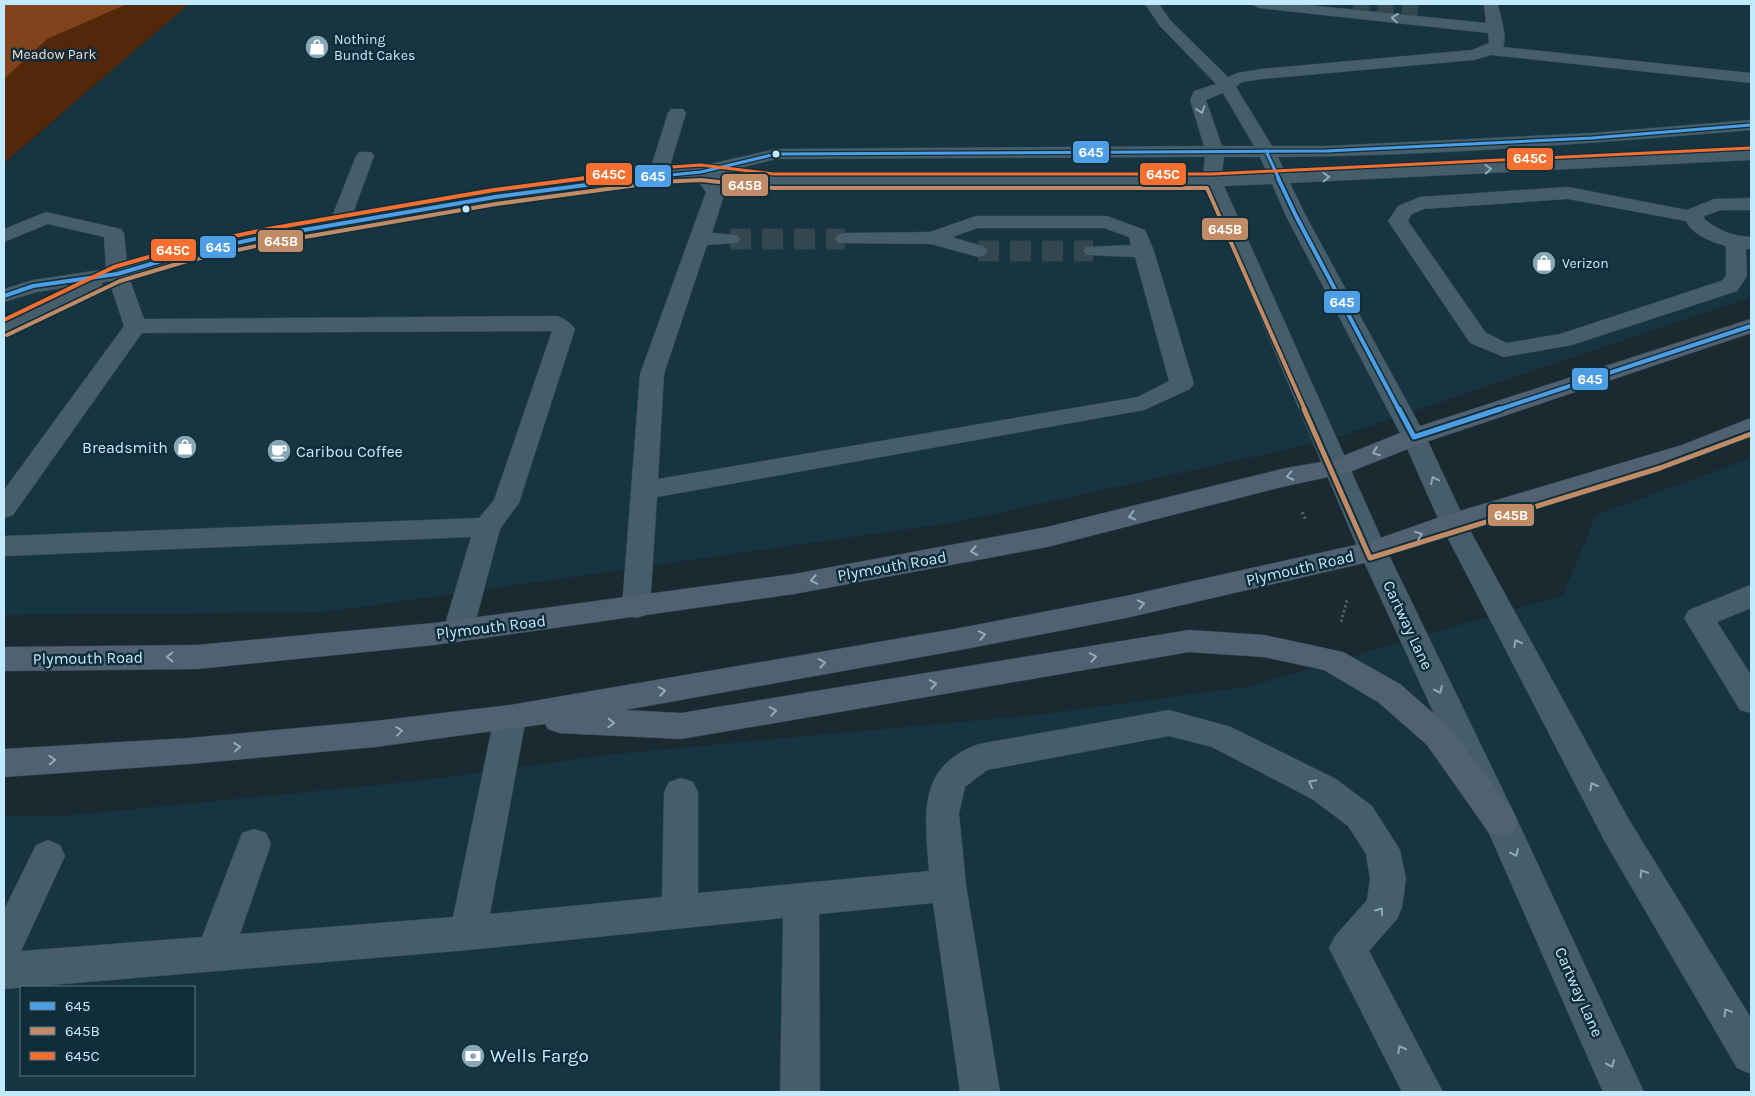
<svg xmlns="http://www.w3.org/2000/svg" width="1755" height="1096" font-family="Karla,sans-serif">
  <style>
    .built { fill: #173441; fill-rule: evenodd }
    .green { fill: #52270a }
    .forest { fill: #81431b }
    .lines { fill: none; stroke-linecap: round; stroke-linejoin: round }
    .minor-tunnel-far1 { stroke: #33474f; stroke-width: 16; stroke-dasharray: 16 8; stroke-linecap: butt }
    .minor-tunnel { stroke: #33474f; stroke-width: 21; stroke-dasharray: 21 11; stroke-linecap: butt }
    .minor-casing { stroke: #34464e; stroke-width: 1 }
    .major-casing { stroke: #34464e; stroke-width: 1 }
    .path { stroke: #495d66; stroke-width: 3; stroke-dasharray: 2.5 2.5; stroke-linecap: butt }
    .minor { fill: #465e69; fill-rule: evenodd }
    .major { fill: #506171; fill-rule: evenodd }
    .bus-1-far2-casing { stroke: #112d39; stroke-width: 5.5 }
    .bus-1-far1-casing { stroke: #112d39; stroke-width: 7 }
    .bus-1-casing { stroke: #112d39; stroke-width: 9 }
    .bus-2-far1-casing { stroke: #112d39; stroke-width: 7 }
    .bus-2-casing { stroke: #112d39; stroke-width: 9 }
    .bus-3-far1-casing { stroke: #112d39; stroke-width: 5.5 }
    .bus-3-casing { stroke: #112d39; stroke-width: 7 }
    .bus-1-far2 { stroke: #4d9ee5; stroke-width: 3 }
    .bus-1-far1 { stroke: #4d9ee5; stroke-width: 4 }
    .bus-1 { stroke: #4d9ee5; stroke-width: 5 }
    .bus-2-far1 { stroke: #c18c65; stroke-width: 4 }
    .bus-2 { stroke: #c18c65; stroke-width: 5 }
    .bus-3-far1 { stroke: #f46f30; stroke-width: 3 }
    .bus-3 { stroke: #f46f30; stroke-width: 4 }
    .oneway { stroke: #8aabbb }
    .oneway2 { stroke: #8facbf }
    .bus-dot { fill: #c2eafe; stroke: #112d39; stroke-width: 2 }
    .labels { text-anchor: middle; dominant-baseline: central; stroke-width: 5; stroke-linejoin: round; paint-order: stroke }
    .far-poi-label { font-size: 14px; fill: #c2eafe; stroke: #112d39; text-anchor: start }
    .far-park-label { font-size: 14px; fill: #f6dbce; stroke: #112d39 }
    .poi-label { font-size: 16px; fill: #c2eafe; stroke: #112d39; text-anchor: end }
    .street-label { font-size: 16px; fill: #c2eafe; stroke: #112d39 }
    .near-poi-label { font-size: 19px; fill: #c2eafe; stroke: #112d39; text-anchor: start }
    .line-badge { stroke: #112d39; stroke-width: 2 }
    .badge-label { font-size: 14px; text-anchor: middle; font-weight: bold; fill: #fff }
  </style>
  <rect width="100%" height="100%" fill="#1a2a30"/>
  <!-- built -->
  <path class="built" d="M188,4H1751V297L1326,441L957,522L325,612L4,615V164Z
    M1751,458V1092H4V816L74,815L417,781L614,754L1045,714L1246,687L1563,595L1596,515ZM21,987H194V1075H21Z"/>
  <!-- green -->
  <path class="green" d="M4,4H189L4,163Z"/>
  <!-- forest -->
  <path class="forest" d="M4,4H127L47,39L4,79Z"/>
  <g class="lines">
    <!-- minor-tunnel-far1 -->
    <path class="minor-tunnel-far1" d="M1354,4L1426,11"/>
    <!-- minor-tunnel -->
    <path class="minor-tunnel" d="M730,239H845
      M978,251H1093"/>
    <!-- minor casing -->
    <g class="minor-casing">
      <path id="minor" d="M1145,4H1159L1170,20L1228,77L1237,73L1262,69L1472,50L1489,43L1488,33L1259,8L1252,4H1298L1486,23L1484,4H1498C1500,16 1508,36 1503,47L1751,73V83L1491,55L1474,60L1262,79L1242,82L1236,87L1272,146H1326L1592,133L1751,120V130C1594,143 1436,156 1278,157L1285,172L1751,150V160L1290,183L1306,216L1426,437L1466,523L1628,818L1751,1018V1074L1737,1068L1604,840L1440,523L1402,437L1286,216L1272,184L1224,186L1387,551L1513,811L1644,1092H1603L1484,822L1359,551L1205,187H774L716,179L725,192L712,233L737,235L740,239L737,243L707,245L664,374L658,479L1138,397L1169,381L1135,257L1086,255L1083,251L1086,247L1131,245L1129,237L1104,228H978L952,237L985,247L988,251L985,255L978,257L931,244L838,243L835,239L838,235L845,233L930,232L976,216H1107L1145,230L1154,251L1194,384L1190,389L1144,410L657,497L650,607L646,615L636,618L626,615L622,607L640,374L706,192L696,178C599,185 502,201 407,218C313,234 220,250 129,277L144,319L556,316C564,318 570,322 575,329L519,503L500,529L473,631L468,639L458,642L448,639L443,631L471,537L4,556V536L479,518L494,500L552,331L142,333L13,515L4,518V490L124,326L109,281L101,283L104,286L101,291L4,335V320L75,286L37,292L4,302V289L33,280L106,269L104,237L48,224L4,242V229L46,212L121,229L124,233L127,265L185,248L331,219L356,156L359,152H371L374,156L352,216L495,191L650,170L668,113L671,109H683L686,113L669,169L701,166L776,149L1204,146L1190,100L1194,91L1216,84L1160,26ZM1223,93L1254,146H1222L1206,100ZM1205,157L1203,175H774L732,170L776,159ZM1224,157H1260L1267,173L1222,175Z
        M1568,187L1687,210L1714,199L1751,198V210H1721L1704,216L1705,220C1720,231 1733,236 1751,237V249H1746L1747,276L1737,291L1572,345L1504,357L1470,343L1388,221L1398,206L1420,197ZM1568,199L1686,221C1692,235 1712,242 1726,246V276L1721,281L1560,334L1507,343L1486,333L1408,221L1412,214L1424,209Z
        M1751,585V608L1717,622L1751,675V713L1740,710L1684,618L1689,610Z
        M510,705L521,709L526,718L490,914L662,897L664,792L669,782L681,778L693,782L698,792V893L929,871C925,816 916,766 979,744L1169,710L1231,727L1336,779L1372,806L1400,850L1406,879L1402,907L1397,919L1369,951L1443,1092H1402L1329,948L1335,936L1367,900L1370,879L1366,854L1348,826L1312,799L1212,747L1169,736L987,770L965,787L959,814L966,885L1000,1092H960L933,903L819,914L820,1092H780L783,918L468,950L4,989V910L36,845L48,840L60,845L65,856L21,951L202,937L242,833L254,829L266,833L271,844L240,934L453,917L494,718L499,709Z"/>
    </g>
    <!-- major casing -->
    <g class="major-casing">
      <path id="major" d="M1751,319V333L1423,443L1347,473L1286,486L1047,547L794,594L434,645L197,669L4,671V647L197,645L434,623L794,574L1047,527L1286,468L1333,460L1405,431Z
        M1751,418V435L1700,457L1463,530L1373,561L1126,618L960,650L625,710L681,713L1189,630L1264,635L1343,652L1400,684L1449,727L1513,811L1518,822L1513,833L1501,837L1489,833L1427,745L1378,702L1324,670L1264,657L1189,652L681,739L559,733L548,729L545,724L375,747L189,764L4,777V749L189,738L375,721L510,705L960,628L1126,596L1369,542L1443,516L1682,445Z"/>
    </g>
    <!-- path -->
    <path class="path" d="M1302,512L1306,520
      M1341,622L1347,600"/>
    <!-- minor -->
    <use href="#minor" class="minor"/>
    <!-- major -->
    <use href="#major" class="major"/>
    <!-- bus-1-far2 casing -->
    <g class="bus-1-far2-casing">
      <path id="bus-1-far2" d="M1266,151L1279,179
        M629,179L701,172L776,154L1326,151L1592,138L1751,125"/>
    </g>
    <!-- bus-1-far1 casing -->
    <g class="bus-1-far1-casing">
      <path id="bus-1-far1" d="M1278,178L1296,216L1399,410
        M4,296L33,286L117,274L185,254L269,236L495,197L639,178
        M1497,410L1751,326"/>
    </g>
    <!-- bus-1 casing -->
    <g class="bus-1-casing">
      <path id="bus-1" d="M1399,409L1414,437L1500,409"/>
    </g>
    <!-- bus-2-far1 casing -->
    <g class="bus-2-far1-casing">
      <path id="bus-2-far1" d="M7,335L120,281L187,261L270,243L496,204L659,182L701,180L774,188H1207L1305,410"/>
    </g>
    <!-- bus-2 casing -->
    <g class="bus-2-casing">
      <path id="bus-2" d="M1304,409L1370,558L1660,468L1751,434"/>
    </g>
    <!-- bus-3-far1 casing -->
    <g class="bus-3-far1-casing">
      <path id="bus-3-far1" d="M577,179L657,168L701,165L774,174H1212L1751,148"/>
    </g>
    <!-- bus-3 casing -->
    <g class="bus-3-casing">
      <path id="bus-3" d="M4,320L114,267L183,247L268,229L494,190L586,178"/>
    </g>
    <!-- bus-1-far2 -->
    <use href="#bus-1-far2" class="bus-1-far2"/>
    <!-- bus-1-far1 -->
    <use href="#bus-1-far1" class="bus-1-far1"/>
    <!-- bus-1 -->
    <use href="#bus-1" class="bus-1"/>
    <!-- bus-2-far1 -->
    <use href="#bus-2-far1" class="bus-2-far1"/>
    <!-- bus-2 -->
    <use href="#bus-2" class="bus-2"/>
    <!-- bus-3-far1 -->
    <use href="#bus-3-far1" class="bus-3-far1"/>
    <!-- bus-3 -->
    <use href="#bus-3" class="bus-3"/>
  </g>
  <!-- one-way arrows -->
  <defs><path id="oneway-chevron" d="M-2-3.5L2.5 0L-2 3.5" fill="none" stroke-width="1.6" stroke-linecap="round" stroke-linejoin="round" transform="scale(1.25)"/></defs>
  <g class="oneway">
    <use href="#oneway-chevron" transform="translate(1395 18) rotate(-174)"/>
    <use href="#oneway-chevron" transform="translate(1201 110) rotate(71)"/>
    <use href="#oneway-chevron" transform="translate(1488 169) rotate(-3)"/>
    <use href="#oneway-chevron" transform="translate(1326 177) rotate(-2)"/>
    <use href="#oneway-chevron" transform="translate(1434 480) rotate(-115)"/>
    <use href="#oneway-chevron" transform="translate(1517 643) rotate(-118)"/>
    <use href="#oneway-chevron" transform="translate(1439 690) rotate(65)"/>
    <use href="#oneway-chevron" transform="translate(1312 783) rotate(-152)"/>
    <use href="#oneway-chevron" transform="translate(1593 786) rotate(-118)"/>
    <use href="#oneway-chevron" transform="translate(1515 853) rotate(66)"/>
    <use href="#oneway-chevron" transform="translate(1643 873) rotate(-121)"/>
    <use href="#oneway-chevron" transform="translate(1380 911) rotate(-54)"/>
    <use href="#oneway-chevron" transform="translate(1727 1012) rotate(-121)"/>
    <use href="#oneway-chevron" transform="translate(1401 1049) rotate(-117)"/>
    <use href="#oneway-chevron" transform="translate(1611 1064) rotate(66)"/>
  </g>
  <g class="oneway2">
    <use href="#oneway-chevron" transform="translate(1376 452) rotate(159)"/>
    <use href="#oneway-chevron" transform="translate(1290 476) rotate(168)"/>
    <use href="#oneway-chevron" transform="translate(1132 516) rotate(166)"/>
    <use href="#oneway-chevron" transform="translate(1419 535) rotate(-19)"/>
    <use href="#oneway-chevron" transform="translate(974 551) rotate(170)"/>
    <use href="#oneway-chevron" transform="translate(814 580) rotate(170)"/>
    <use href="#oneway-chevron" transform="translate(1141 604) rotate(-12)"/>
    <use href="#oneway-chevron" transform="translate(982 635) rotate(-11)"/>
    <use href="#oneway-chevron" transform="translate(170 657) rotate(179)"/>
    <use href="#oneway-chevron" transform="translate(1093 657) rotate(-10)"/>
    <use href="#oneway-chevron" transform="translate(822 663) rotate(-10)"/>
    <use href="#oneway-chevron" transform="translate(933 684) rotate(-10)"/>
    <use href="#oneway-chevron" transform="translate(662 691) rotate(-10)"/>
    <use href="#oneway-chevron" transform="translate(773 711) rotate(-10)"/>
    <use href="#oneway-chevron" transform="translate(611 723) rotate(3)"/>
    <use href="#oneway-chevron" transform="translate(399 731) rotate(-7)"/>
    <use href="#oneway-chevron" transform="translate(237 747) rotate(-5)"/>
    <use href="#oneway-chevron" transform="translate(52 760) rotate(-3)"/>
  </g>
  <!-- icons -->
  <defs>
    <g id="shop-disc" transform="scale(1.25)"><circle r="9.5" fill="#87a7b6" stroke="#112d39"/><path d="M-5-2.5h2.3a2.7 3.5 0 0 1 5.4 0H5L5.5 6h-11ZM-1.5-2.5h3a1.5 2.3 0 0 0-3 0Z" fill="#fff"/></g>
    <g id="cafe-disc" transform="scale(1.25)"><circle r="9.5" fill="#87a7b6" stroke="#112d39"/><path d="M-5.5-4.5H6V0H3Q3 3.5 0 3.5H-2.5Q-5.5 3.5-5.5 0ZM3-3.2v2h1.7v-2ZM-6 4.5H4V6H-6Z" fill="#fff"/></g>
    <g id="bank-disc" transform="scale(1.25)"><circle r="9.5" fill="#87a7b6" stroke="#112d39"/><path d="M-6-4H6V4H-6ZM0-2.3a2.3 2.3 0 1 0 0 4.6a2.3 2.3 0 1 0 0-4.6Z" fill="#fff"/></g>
  </defs>
  <g fill-rule="evenodd">
    <use href="#shop-disc" x="317" y="47"/>
    <use href="#shop-disc" x="1544" y="263"/>
    <use href="#shop-disc" x="185" y="447"/>
    <use href="#cafe-disc" x="279" y="451"/>
    <use href="#bank-disc" x="473" y="1056"/>
  </g>
  <!-- markers -->
  <g class="bus-dot">
    <circle cx="776" cy="154" r="4.5"/>
    <circle cx="466" cy="209" r="4.5"/>
  </g>
  <g class="labels">
    <!-- far-poi labels -->
    <g class="far-poi-label">
      <text x="334" y="39">Nothing<tspan x="334" dy="16">Bundt Cakes</tspan></text>
      <text x="1562" y="263">Verizon</text>
    </g>
    <!-- far-park labels -->
    <g class="far-park-label">
      <text x="54" y="54">Meadow Park</text>
    </g>
    <!-- poi labels -->
    <g class="poi-label">
      <text x="168" y="447">Breadsmith</text>
      <text x="296" y="451" text-anchor="start">Caribou Coffee</text>
    </g>
    <!-- street labels -->
    <g class="street-label">
      <text transform="translate(892 566) rotate(-10)">Plymouth Road</text>
      <text transform="translate(1300 568) rotate(-13)">Plymouth Road</text>
      <text transform="translate(1408 625) rotate(65)">Cartway Lane</text>
      <text transform="translate(491 627) rotate(-7)">Plymouth Road</text>
      <text transform="translate(88 658) rotate(-1)">Plymouth Road</text>
      <text transform="translate(1579 992) rotate(66)">Cartway Lane</text>
    </g>
    <!-- near-poi labels -->
    <g class="near-poi-label">
      <text x="490" y="1056">Wells Fargo</text>
    </g>
  </g>
  <g class="line-badge">
    <rect x="1072" y="140" width="38" height="24" rx="5" fill="#4d9ee5"/>
    <rect x="1506" y="147" width="48" height="24" rx="5" fill="#f46f30"/>
    <rect x="1139" y="162" width="48" height="24" rx="5" fill="#f46f30"/>
    <rect x="585" y="162" width="48" height="24" rx="5" fill="#f46f30"/>
    <rect x="634" y="164" width="38" height="24" rx="5" fill="#4d9ee5"/>
    <rect x="721" y="173" width="48" height="24" rx="5" fill="#c18c65"/>
    <rect x="1201" y="217" width="48" height="24" rx="5" fill="#c18c65"/>
    <rect x="257" y="229" width="47" height="24" rx="5" fill="#c18c65"/>
    <rect x="199" y="235" width="38" height="24" rx="5" fill="#4d9ee5"/>
    <rect x="150" y="238" width="47" height="24" rx="5" fill="#f46f30"/>
    <rect x="1323" y="290" width="38" height="24" rx="5" fill="#4d9ee5"/>
    <rect x="1571" y="367" width="38" height="24" rx="5" fill="#4d9ee5"/>
    <rect x="1487" y="503" width="48" height="24" rx="5" fill="#c18c65"/>
  </g>
  <g class="badge-label">
    <text x="1091" y="157">645</text>
    <text x="1530" y="163">645C</text>
    <text x="1163" y="179">645C</text>
    <text x="609" y="179">645C</text>
    <text x="653" y="181">645</text>
    <text x="745" y="190">645B</text>
    <text x="1225" y="234">645B</text>
    <text x="281" y="246">645B</text>
    <text x="218" y="252">645</text>
    <text x="173" y="255">645C</text>
    <text x="1342" y="307">645</text>
    <text x="1590" y="384">645</text>
    <text x="1511" y="520">645B</text>
  </g>
  <!-- border -->
  <rect width="1755" height="1096" fill="none" stroke="#c2eafe" stroke-width="10"/>
  <!-- legend -->
  <rect x="20" y="986" width="175" height="90" fill="#112d39" stroke="#587988"/>
  <rect x="30" y="1002" width="25" height="8" fill="#4d9ee5" stroke="#587988"/>
  <text x="65" y="1011" font-size="15" fill="#c2eafe">645</text>
  <rect x="30" y="1027" width="25" height="8" fill="#c18c65" stroke="#587988"/>
  <text x="65" y="1036" font-size="15" fill="#c2eafe">645B</text>
  <rect x="30" y="1052" width="25" height="8" fill="#f46f30" stroke="#587988"/>
  <text x="65" y="1061" font-size="15" fill="#c2eafe">645C</text>
</svg>
